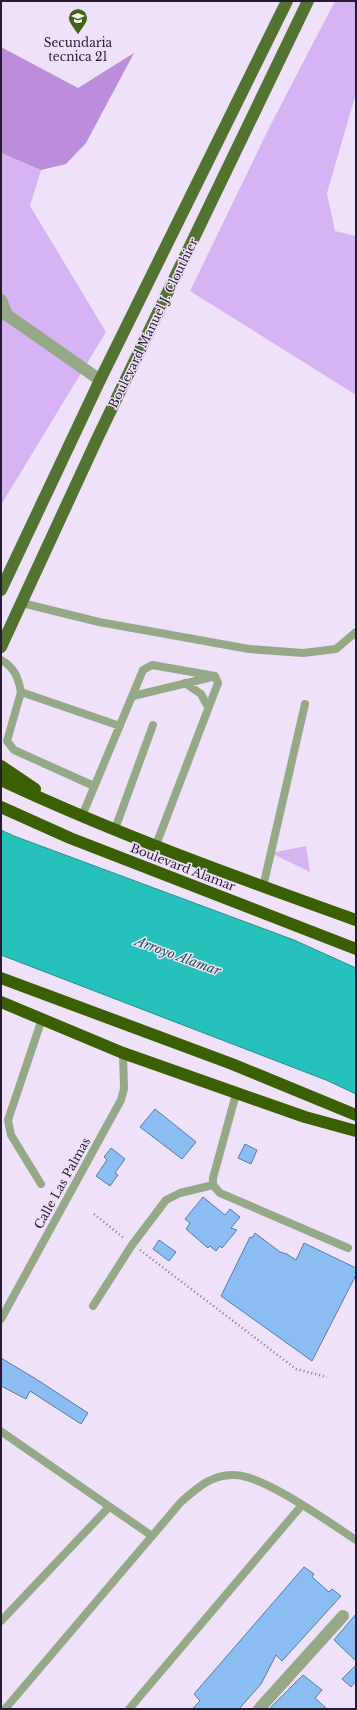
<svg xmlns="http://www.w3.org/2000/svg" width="357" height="1710" font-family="'Libre Baskerville',serif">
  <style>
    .green { fill: #d8b3f3 }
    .forest { fill: #bb8ddb }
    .water { fill: #26c1bb; stroke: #278f92 }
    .building { fill: #8dbef3; stroke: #507eb0 }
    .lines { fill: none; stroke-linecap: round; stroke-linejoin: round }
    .path { stroke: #867890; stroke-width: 2.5; stroke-dasharray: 1 3; stroke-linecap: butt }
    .lane { stroke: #96a986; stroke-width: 8 }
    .street { stroke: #96a986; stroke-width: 12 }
    .primary { stroke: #537331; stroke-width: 12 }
    .highway { stroke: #3b6002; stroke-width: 12 }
    .labels { text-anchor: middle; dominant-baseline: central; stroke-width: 3; stroke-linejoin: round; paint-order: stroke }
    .poi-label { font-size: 12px; fill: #281a31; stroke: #efe1fa }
    .street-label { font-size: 12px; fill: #281a31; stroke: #efe1fa }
    .water-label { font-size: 13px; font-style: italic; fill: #195451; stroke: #efe1fa }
  </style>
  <rect width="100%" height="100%" fill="#efe1fa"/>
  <!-- green -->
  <path class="green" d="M335,1H356V93L327,193L335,231L356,236V395L190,291L270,126Z
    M1,153L41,170L30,206L106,332L1,505Z
    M306,846L310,872L271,853Z"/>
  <!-- forest -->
  <path class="forest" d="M1,47L78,88L134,53L86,143L66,164L41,170L1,153Z"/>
  <!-- water -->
  <path class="water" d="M1,830L14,836L294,940L356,968V1094L326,1080L1,955Z"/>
  <!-- building -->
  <path class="building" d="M155,1109L196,1142L182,1159L140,1127Z
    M245,1144L257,1150L251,1164L238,1158Z
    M111,1148L125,1159L115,1173L118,1175L110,1186L96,1176L107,1160L104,1157Z
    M203,1197L225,1215L230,1209L240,1217L231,1228L237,1230L222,1248L220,1246L216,1251L210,1246L208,1248L186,1229L190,1223L185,1219Z
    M255,1233L280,1252L287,1254L296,1260L304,1243L356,1268V1275L312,1361L221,1296L250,1237L252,1238Z
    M159,1240L176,1252L169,1261L153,1249Z
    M1,1358L36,1379L88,1413L81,1424L30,1391L26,1399L1,1386Z
    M304,1567L314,1574L312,1577L329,1592L332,1589L341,1596L282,1661L276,1655L261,1684L239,1709H192L200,1701L194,1694Z
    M356,1614V1661L334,1640Z
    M356,1665V1681L351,1687L342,1679Z
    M303,1675L322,1690L315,1698L327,1709H269Z"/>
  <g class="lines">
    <!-- path -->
    <path class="path" d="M94,1214L125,1239
      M140,1250L296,1369L327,1377"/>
    <!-- lane -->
    <path class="lane" d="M22,603L99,622L249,649L303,653L336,649L356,632
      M1,660C15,668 18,677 21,692L120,726
      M185,683L201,694L208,707
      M21,692L7,741L14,750L94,786
      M133,696L212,677
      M82,816L143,670L152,665L215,676L218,683L156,845
      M115,829L153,725
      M263,887L305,704
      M236,1094L213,1178V1185L220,1193L348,1248
      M41,1184L11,1135L8,1120L42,1019
      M93,1306L132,1245L166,1200L180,1193L213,1185
      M1,1319L121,1100L124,1089L123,1053
      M2,1432L152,1536
      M1,1621L109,1507
      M5,1709L181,1502C197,1488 212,1474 234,1475C264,1475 330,1523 356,1540
      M129,1709L302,1505"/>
    <!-- street -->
    <path class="street" d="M1,300L7,315
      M1,314L7,315L100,380
      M259,1709L343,1616"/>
    <!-- primary -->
    <path class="primary" d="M1,590L100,380L287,1
      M1,647L98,437L308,1"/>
    <!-- highway -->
    <path class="highway" d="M1,766L35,789
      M1,780C116,834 236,877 356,920
      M1,807L70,838L356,949
      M1,978L232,1064L356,1115
      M1,1002L123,1053L305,1117L356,1131"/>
  </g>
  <!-- icons -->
  <defs>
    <g id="school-pin" transform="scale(1)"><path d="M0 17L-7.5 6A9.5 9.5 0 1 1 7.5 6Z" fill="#426319" stroke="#efe1fa"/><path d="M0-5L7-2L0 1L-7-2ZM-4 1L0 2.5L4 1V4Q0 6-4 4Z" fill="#fff"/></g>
  </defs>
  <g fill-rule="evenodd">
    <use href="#school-pin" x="78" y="18"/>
  </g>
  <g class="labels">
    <!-- poi labels -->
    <g class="poi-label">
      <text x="78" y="42">Secundaria<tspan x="78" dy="14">tecnica 21</tspan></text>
    </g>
    <!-- street labels -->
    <g class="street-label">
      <text transform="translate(153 323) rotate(-64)">Boulevard Manuel J. Clouthier</text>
      <text transform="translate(183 867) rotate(21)">Boulevard Alamar</text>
      <text transform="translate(62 1183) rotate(-61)">Calle Las Palmas</text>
    </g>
    <!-- water labels -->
    <g class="water-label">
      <text transform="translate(178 956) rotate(20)">Arroyo Alamar</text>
    </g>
  </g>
  <!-- border -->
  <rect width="357" height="1710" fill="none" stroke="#281a31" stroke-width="4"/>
</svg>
